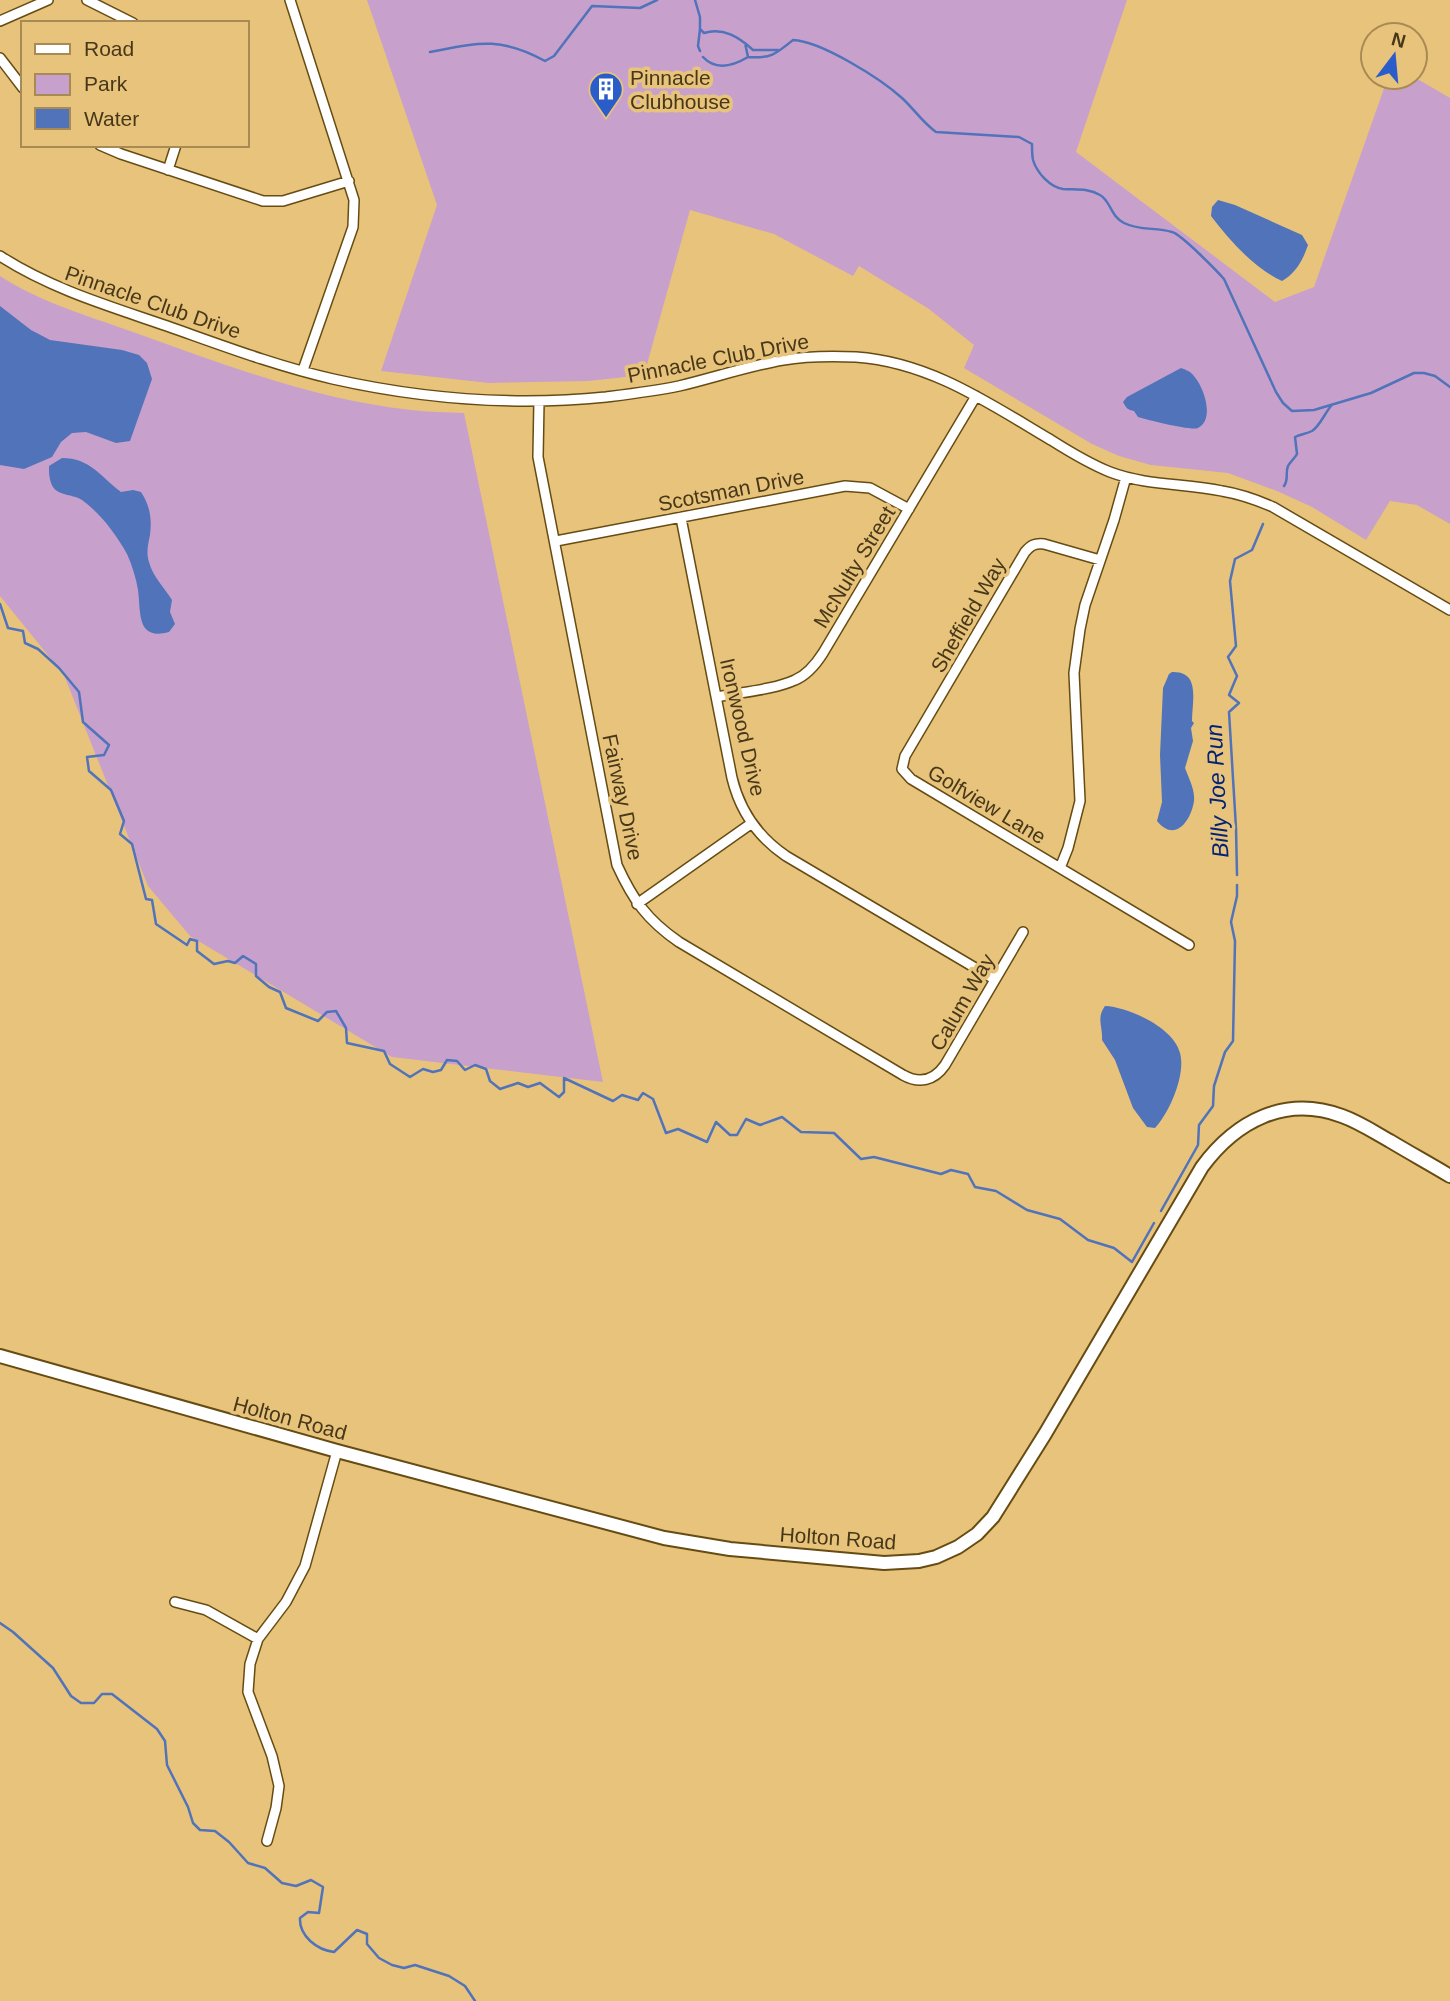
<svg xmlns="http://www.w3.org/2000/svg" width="1450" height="2001" font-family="Arial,sans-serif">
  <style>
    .green { fill: #c7a1cb }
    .water { fill: #5073ba }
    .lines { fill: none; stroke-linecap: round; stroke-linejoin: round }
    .stream { stroke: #5073ba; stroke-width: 2.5 }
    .street-casing { stroke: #664c13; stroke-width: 12 }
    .secondary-casing { stroke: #664c13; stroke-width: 16 }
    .street { stroke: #fff; stroke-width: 9 }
    .secondary { stroke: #fff; stroke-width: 12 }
    .labels { text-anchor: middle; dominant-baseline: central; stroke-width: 7; stroke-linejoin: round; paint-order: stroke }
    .poi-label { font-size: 21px; fill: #473819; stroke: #e8c37b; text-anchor: start }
    .street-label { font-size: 21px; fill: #473819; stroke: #e8c37b }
    .water-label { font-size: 23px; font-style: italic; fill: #022377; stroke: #e8c37b }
  </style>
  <rect width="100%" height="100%" fill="#e8c37b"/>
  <!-- green -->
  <path class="green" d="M367,0H1127L1076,152L1275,302L1314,287L1388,77H1414L1450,98V524L1417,505L1390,501L1366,540L1312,507L1277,491L1228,473L1151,465L1119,456L1092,444L964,368L974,345L929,309L859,266L853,276L774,234L690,210L644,375L588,381L489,383L381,371L437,205Z
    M0,276C40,302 88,316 133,332C223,364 315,400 411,410C428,412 446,412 464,413L603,1082L392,1057L190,936L148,886L64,675L0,596Z"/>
  <!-- water -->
  <path class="water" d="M1218,200L1235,205L1302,235L1308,245C1303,260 1296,273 1282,281C1254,268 1230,241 1211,216L1212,207Z
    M0,306L31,330L50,340L122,350L139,355L147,363L152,379L130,441L116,443L86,432L72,433L61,442L52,457L24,469L0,465Z
    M1181,368C1182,368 1191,372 1191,373C1203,383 1216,419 1198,428C1191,431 1148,420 1138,417L1134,411C1128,410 1126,408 1123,402L1127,397Z
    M62,458C90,458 100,476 121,492L133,490L141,492C150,506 152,518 150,535C148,545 146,552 149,562C153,577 164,587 172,600L170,612L175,624L169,632C136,641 141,612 138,590C136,578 132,565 127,554C116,534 100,513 82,500C73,494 59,496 53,487C49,480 49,473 49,466Z
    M1172,672C1201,671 1192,701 1192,721L1194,723L1191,728L1193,741L1185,768C1189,779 1195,789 1194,801C1191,821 1175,843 1157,821L1162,802L1160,755L1163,688L1169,674Z
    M1105,1006C1129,1007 1174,1028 1180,1053C1186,1074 1170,1112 1155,1128L1147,1127L1133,1108L1115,1060L1102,1040C1103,1027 1096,1018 1105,1006Z"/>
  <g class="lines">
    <!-- stream -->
    <path class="stream" d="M695,0L700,17V29L704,33C723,27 739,37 753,50H778
      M700,29L698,46L700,51
      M745,43L748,57C770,59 776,54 793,40C821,41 881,79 902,98C914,109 923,123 936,132L1019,137L1032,144C1032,149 1032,155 1033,160C1037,173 1050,187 1063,189C1076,190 1088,188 1100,195C1111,201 1110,216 1124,223C1140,231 1156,227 1172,232C1181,234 1217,271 1224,279L1276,392L1283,403L1292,411L1314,410L1371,393L1414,373H1424L1435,376L1450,387
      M430,52C477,43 500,36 545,61L554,56L592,6L640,8L657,0
      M703,57C716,71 733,66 748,57
      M1284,486C1289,479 1285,473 1288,466C1290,462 1295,458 1297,454L1295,437C1301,434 1306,434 1312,431C1319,427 1325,413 1331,406
      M0,604L8,628L23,631L25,643L38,649L59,668L79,692L83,722L109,745L104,755L87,757L89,771L111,790L124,821L120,834L132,844L146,899L152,900L156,924L187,945L190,939L197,941V951L214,964L228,961L235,963L243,956L256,964V976L269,987L280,992L286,1008L318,1021L327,1012L336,1011L346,1028L347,1043L384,1051L390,1064L410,1077L423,1069L433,1072L441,1070L447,1060L457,1061L465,1070L475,1065L486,1069L490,1081L500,1089L518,1083L528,1087L540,1083L559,1097L564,1092V1078L613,1101L622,1095L638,1100L643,1093L653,1099L666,1133L678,1129L707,1142L716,1122L730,1135H737L746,1119L760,1125L782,1117L801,1132L834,1133L861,1159L874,1157L941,1174L951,1170L968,1174L975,1187L996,1191L1027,1210L1060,1219L1088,1240L1114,1248L1132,1262L1154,1223
      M1237,875L1236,828L1229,712L1239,703L1229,695L1237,676L1228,657L1236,646L1230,581L1235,559L1252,550L1263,524
      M1161,1211L1198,1145L1199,1125L1213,1106L1214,1086L1225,1052L1233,1041L1235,941L1231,922L1237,896V885
      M0,1623L13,1632L53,1668L71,1696L81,1703H94L102,1694H112L157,1729L165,1741L167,1765L188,1807L193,1823L200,1830L215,1831L229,1842L248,1863L265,1868L282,1883L296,1886L311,1880L323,1887L319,1913L308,1912L300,1918C299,1936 317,1950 334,1952L357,1930L367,1934V1944L379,1958L392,1965L404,1968L415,1965L449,1976L465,1986L475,2001"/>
    <!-- street casing -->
    <g class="street-casing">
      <path id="street" d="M87,0L133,23
        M290,0L354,200L353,227L303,370
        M0,21L48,0
        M0,58L23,88
        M100,145L121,154L263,201H283L349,181
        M168,170L176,145
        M0,256C51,289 109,306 167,326C221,345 276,366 333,379C422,399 514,406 606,397C630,394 655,391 679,386C713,378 748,366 783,360C807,356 832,356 856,357C930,362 990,404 1051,440C1070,452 1090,464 1110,472C1147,486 1185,483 1222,491C1240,494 1257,500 1273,507L1450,610
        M539,401L538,457L617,865C633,900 647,920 679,942L903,1075C919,1084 934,1081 945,1065L1023,932
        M681,518L732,778C740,811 758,837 786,856L994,979
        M556,541L845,486L870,488L909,509
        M1100,560L1044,544C1035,543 1031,545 1025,552L905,756L902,769L911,779L1189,945
        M717,697C741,692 773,690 795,680C807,675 816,664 823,653L976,396
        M1060,868L1068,848L1080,801L1074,673L1080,629L1085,605L1114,520L1126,477
        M637,904L752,823
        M175,1602L206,1610L258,1639
        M267,1841L276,1808L279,1786L272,1756L248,1692L250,1664L258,1639L286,1602L305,1566L337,1451"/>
    </g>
    <!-- secondary casing -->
    <g class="secondary-casing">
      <path id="secondary" d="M0,1356L337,1451L664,1538L730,1549L884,1563L919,1561L936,1557L958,1547L977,1534L993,1517L1045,1434L1202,1167C1236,1121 1285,1095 1342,1116C1359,1122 1374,1132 1390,1141C1410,1153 1430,1164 1450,1176"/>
    </g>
    <!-- street -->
    <use href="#street" class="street"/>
    <!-- secondary -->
    <use href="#secondary" class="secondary"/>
  </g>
  <!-- icons -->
  <defs>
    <g id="building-pin" transform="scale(1.75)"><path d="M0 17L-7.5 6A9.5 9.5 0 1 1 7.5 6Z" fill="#2a5cca" stroke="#e8c37b"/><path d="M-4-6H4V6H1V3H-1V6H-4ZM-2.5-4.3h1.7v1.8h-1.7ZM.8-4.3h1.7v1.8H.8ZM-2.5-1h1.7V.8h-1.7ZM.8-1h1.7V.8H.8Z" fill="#fff"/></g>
  </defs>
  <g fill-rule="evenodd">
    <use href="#building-pin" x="606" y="89"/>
  </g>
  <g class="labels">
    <!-- poi labels -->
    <g class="poi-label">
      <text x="630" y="77">Pinnacle<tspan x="630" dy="24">Clubhouse</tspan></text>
    </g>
    <!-- street labels -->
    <g class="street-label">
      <text transform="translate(153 302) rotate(19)">Pinnacle Club Drive</text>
      <text transform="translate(718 358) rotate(-11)">Pinnacle Club Drive</text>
      <text transform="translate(731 490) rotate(-11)">Scotsman Drive</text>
      <text transform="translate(854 567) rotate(-59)">McNulty Street</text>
      <text transform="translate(968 615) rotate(-60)">Sheffield Way</text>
      <text transform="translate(743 727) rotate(77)">Ironwood Drive</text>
      <text transform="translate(623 797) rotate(78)">Fairway Drive</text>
      <text transform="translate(987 804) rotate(31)">Golfview Lane</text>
      <text transform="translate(962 1002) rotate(-60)">Calum Way</text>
      <text transform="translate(290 1418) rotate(15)">Holton Road</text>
      <text transform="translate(838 1538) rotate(4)">Holton Road</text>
    </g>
    <!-- water labels -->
    <g class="water-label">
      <text transform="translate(1217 791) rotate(-93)">Billy Joe Run</text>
    </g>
  </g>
  <!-- legend -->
  <rect x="21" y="21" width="228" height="126" fill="#e8c37b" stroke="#a88b54" stroke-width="2"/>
  <rect x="35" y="44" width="35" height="10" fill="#ffffff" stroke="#a88b54" stroke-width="2"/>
  <text x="84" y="56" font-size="21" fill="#473819">Road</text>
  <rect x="35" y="74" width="35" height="21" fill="#c7a1cb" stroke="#a88b54" stroke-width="2"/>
  <text x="84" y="91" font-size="21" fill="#473819">Park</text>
  <rect x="35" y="108" width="35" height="21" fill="#5073ba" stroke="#a88b54" stroke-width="2"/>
  <text x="84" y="126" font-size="21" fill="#473819">Water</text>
  <!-- north arrow -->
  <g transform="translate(1394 56) rotate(16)"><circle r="33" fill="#e8c37b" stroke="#a88b54" stroke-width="2"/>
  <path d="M0-5L12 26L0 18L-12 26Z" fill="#2a5cca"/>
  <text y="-10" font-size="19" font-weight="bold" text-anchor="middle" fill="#473819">N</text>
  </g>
</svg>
